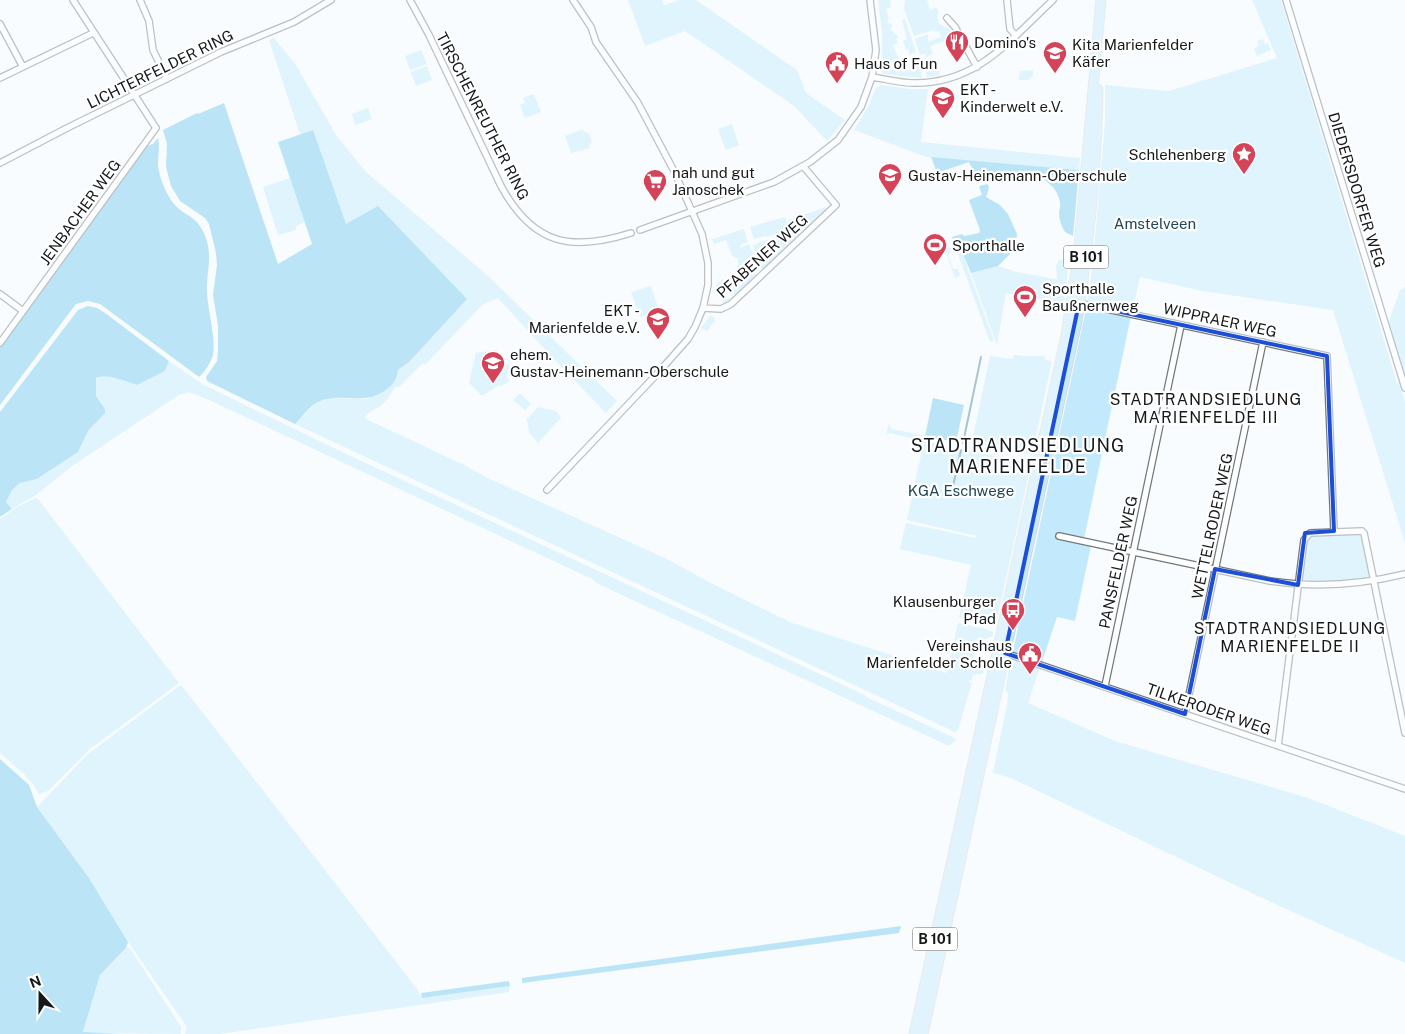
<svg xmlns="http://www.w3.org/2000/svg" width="1405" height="1034" font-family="'Public Sans',sans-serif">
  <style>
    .green { fill: #c2eafc }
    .forest { fill: #71caef }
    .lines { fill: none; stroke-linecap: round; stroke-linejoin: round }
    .stream { stroke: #45859e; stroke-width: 2 }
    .street-casing { stroke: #72797c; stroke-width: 8 }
    .primary-casing { stroke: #d5d6d6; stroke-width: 11 }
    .street { stroke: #fff; stroke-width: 5.5 }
    .primary { stroke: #c5ebfc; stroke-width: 9 }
    .marked { fill: none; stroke: #1d4ed8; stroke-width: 4; stroke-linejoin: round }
    .labels { text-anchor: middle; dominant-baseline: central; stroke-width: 4.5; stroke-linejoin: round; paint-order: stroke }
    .shield { fill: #fff; stroke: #5c5e5f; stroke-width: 1 }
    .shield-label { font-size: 14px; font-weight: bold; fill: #16191a }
    .poi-label { font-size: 15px; fill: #16191a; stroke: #fff; text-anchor: start }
    .street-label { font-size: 15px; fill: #16191a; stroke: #fff }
    .park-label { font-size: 15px; fill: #204858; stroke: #fff }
    .neighbourhood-label { font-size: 16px; letter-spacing: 1px; fill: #16191a; stroke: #fff }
    .quarter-label { font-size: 18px; letter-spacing: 1px; fill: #16191a; stroke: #fff }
  </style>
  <rect width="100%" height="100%" fill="#f8fcfe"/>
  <!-- green -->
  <path class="green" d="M628,0H662L664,5L679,0H696L797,70L806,93L845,120L827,141L794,106L685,31L645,46Z
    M878,0H890L891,7L886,9L889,19L887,20L889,24L891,23L893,27L890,28L891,31H893L895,35L896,34L898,38L896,39L898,43L893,45L899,60L888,63L891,70L903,65L908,71L919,65L922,75L921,78L884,74L882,72V32Z
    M905,0H927L930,10L937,7L939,13L937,17L939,24L951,30L956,37L930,46L933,54L926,57L925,54L920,55L915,39L928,34V42L941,37L939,31L936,32L934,30L914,36L904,9Z
    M1252,0H1281L1397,383H1399L1405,402V543L1333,310L1202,291L1140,277L1132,312L1090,302L1088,300L1092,268L1107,270L1110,253L1094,250L1105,122V85L1169,91L1277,58Z
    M905,19L916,52L909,55V49L906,50L903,41L907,39L902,20Z
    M274,38L296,65L336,135L365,171L488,276L617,401L606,413L552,357L498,298L482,305L425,365L423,363L399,387H395C391,395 386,402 379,407C373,411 369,411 365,417L366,419L462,464L492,480L665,558L709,582L792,623L947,673L958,623L986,629V630L993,632V636L981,641L982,644C971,651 972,663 984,668L983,674L973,675L972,681L970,680L969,682L972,683L958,730L955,732L295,424L318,401L329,398L367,399L397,376L398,370L409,362L346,225L313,131L300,134L269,40Z
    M1263,39L1265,44L1268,43L1271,50L1257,56L1254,48L1259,46L1257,41Z
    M421,50L427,64L410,70L405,56Z
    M932,63L933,65L936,64L940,75L927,77L924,66Z
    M427,66L432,80L416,86L411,72Z
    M1033,70V75L1029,80H1019L1020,71Z
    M881,85L910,89H928L921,142L1080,158L1079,170L926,157L854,130L867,109L876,88Z
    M534,94L541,112L525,118L520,105L525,103L523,98Z
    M368,108L372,119L355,125L352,114Z
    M732,124L739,145L726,150L718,129Z
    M583,129L584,132L589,133L592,142L589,145L590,148L571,153L565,136Z
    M290,178L305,222L296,226V230L278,235L263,187Z
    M826,207L825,210L804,230L800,222L790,226L788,220Z
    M785,217L790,230L767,237L766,236L754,239L750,227Z
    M744,229L748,242L740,245L741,248L749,244L756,263L752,265L756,276L735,296L731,289L743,284L736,268L738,267V259L732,256L726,240L714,244L712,239Z
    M798,229L800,234L762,270L753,245Z
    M943,243L946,247L951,248L952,251L948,255L953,269H958L960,276L955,278Z
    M959,244L994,341L990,342L955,246Z
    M1059,260H1069L1064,304L1006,293L997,345L971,273L998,266L1017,272L1055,279H1057L1056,266Z
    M724,279L729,292L723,295L724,299L731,298L723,304L722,294L716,287V284Z
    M651,286L659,310L640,317L631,292Z
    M1405,287V375L1389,321L1400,290Z
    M1090,308L1131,316L1084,539L1058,534L1057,538L1091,546L1075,621L1057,617L1042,662L1015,653L1013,651L1086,309Z
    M710,316L714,317L715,321L707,331L701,328Z
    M497,350L495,358L497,363L502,366L508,364L512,367L506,376L510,381L501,386L499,385L482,396L469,383L476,353Z
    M1014,355L1024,356H1044L1046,360L1052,361L1032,455L972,442L990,356L1013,359Z
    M169,361L204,385L340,451L865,695L866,697L955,738L956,740L949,746L598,584L592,579L207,399L189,392L179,395L72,466L36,495L12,509L6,502L12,490L20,483L37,479L78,452L88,431L105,413V409L96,396V379C108,373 125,381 137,385L165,371Z
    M520,393L531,404L525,410L513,400Z
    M538,407L556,411L561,418L538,443L529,433L527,419Z
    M889,424L892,429L925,436L924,441L1031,464L996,624H987L959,618L971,565L900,549L906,523L976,538L977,536L907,520L924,441L890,433L886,435Z
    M35,498L38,499L179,683L90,749L48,791L39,794L33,784L23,773L0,753V519L17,507Z
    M1357,533L1362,537L1370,575L1367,580L1349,582H1304L1301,579L1306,539L1311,535Z
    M1016,660L1040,667L1028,703L1115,741L1308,798L1405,836V963L1256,895L1011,778L993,773L1007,705L1008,694L1005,689L1010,664L1011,662L1015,663Z
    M179,686H182L418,990L419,994L421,995L422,998L510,986L509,992L220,1034H185L187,1027L128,942L89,878L37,807L88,754Z
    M128,947L130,948L181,1027V1034L83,1033L100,975Z"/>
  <!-- forest -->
  <path class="forest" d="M224,103L278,264L312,244L278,142L313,130L346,224L378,206L467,299L409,362L398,370C397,378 394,384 387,389C363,407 344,392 320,401C311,404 302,417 295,424L207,381L206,377L217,361L218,351V326L213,295L217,265L216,253L209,224L205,218L180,201L171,186L166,167L167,144L163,130L197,113L198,114Z
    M158,138C160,147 158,156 158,165C159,177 166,194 174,204C184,216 196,215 204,233C214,257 206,270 207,293C208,312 216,337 213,355C211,362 205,372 199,377L100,304L88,301L76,304L0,405V347L147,146L153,144Z
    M931,157L1079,170L1073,236L1065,232C1062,227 1059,220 1059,213C1059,210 1061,206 1060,202C1058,189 1046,178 1033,176C1029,175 1025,177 1021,177C1016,177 1012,174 1006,174L1004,178L984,176L976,178L969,162L937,173Z
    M988,184L989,188L986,197L1000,205L1008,214L1017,234L1016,242L1012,252L998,266L971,273L959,245L955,246L952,237L962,234L964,236L979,233L980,230L969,200L982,195L979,186Z
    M88,306L97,308L105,313L169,361L165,371L137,385C125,381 108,373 96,378V396L105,409V413L88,431L78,452L37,479L20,483L12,490L6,502L12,509L0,517V412L78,310Z
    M933,398L964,405L956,442L925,436Z
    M0,759L29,785L37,807L89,878L128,942L126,948L100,975L83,1032L120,1034H0Z
    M901,926L899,933L522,983V978Z
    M509,981L510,986L422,998L421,993Z"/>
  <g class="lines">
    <!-- stream -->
    <path class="stream" d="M963,443L981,357
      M952,491L961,450"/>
    <!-- street casing -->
    <g class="street-casing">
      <path id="street" d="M140,0L149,21L153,50L167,79
        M410,0L429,35L501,186C533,245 571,252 631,233
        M1007,0L1010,29L1016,36
        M1286,0L1405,388
        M947,18L955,27L977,67
        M0,24L23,67
        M872,77C886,79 899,83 914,83C977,84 1011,39 1053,0
        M0,78L93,33
        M0,163L69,127L221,52L294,22L331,0
        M640,230L774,182L810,162L838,140L861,107L872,77L876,50L870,0
        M0,294L23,311
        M1079,303L1327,356L1334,531
        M703,308L721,309L731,304L836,205L803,166
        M0,343L156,128L73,0
        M547,490L657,374L688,339L695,327L703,308L708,285V263L702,234L674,171L638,103L596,42L591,27L573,0
        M1059,536L1270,581C1316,588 1360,585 1405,574
        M1005,653L1405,789
        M1105,686L1181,325
        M1185,714L1263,342
        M1278,746L1304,540L1310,533L1362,531L1364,533L1405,733"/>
    </g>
    <!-- primary casing -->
    <g class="primary-casing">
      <path id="primary" d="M914,1034L1066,335L1078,257L1101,0
        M923,1034L1077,321C1089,244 1097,166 1098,89"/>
    </g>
    <!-- street -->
    <use href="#street" class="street"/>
    <!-- primary -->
    <use href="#primary" class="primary"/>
  </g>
  <!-- marked area -->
  <path d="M0 0H1405V1034H0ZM1079,303L1327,356L1334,531L1305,533L1298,585L1215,569L1185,714L1005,653Z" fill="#f8fcfe" fill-opacity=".55" fill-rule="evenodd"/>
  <path class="marked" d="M1079,303L1327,356L1334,531L1305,533L1298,585L1215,569L1185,714L1005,653Z"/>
  <!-- icons -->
  <defs>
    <g id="restaurant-pin" transform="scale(1.25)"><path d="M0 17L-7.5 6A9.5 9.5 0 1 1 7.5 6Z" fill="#d44358" stroke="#fff"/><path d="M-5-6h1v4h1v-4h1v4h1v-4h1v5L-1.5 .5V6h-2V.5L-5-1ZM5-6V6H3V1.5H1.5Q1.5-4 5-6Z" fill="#fff"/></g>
    <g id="school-pin" transform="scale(1.25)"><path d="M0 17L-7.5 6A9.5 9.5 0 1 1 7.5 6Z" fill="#d44358" stroke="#fff"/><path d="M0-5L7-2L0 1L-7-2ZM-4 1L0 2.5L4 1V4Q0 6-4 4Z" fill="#fff"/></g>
    <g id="civic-pin" transform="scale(1.25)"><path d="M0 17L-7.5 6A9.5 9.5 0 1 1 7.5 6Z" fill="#d44358" stroke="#fff"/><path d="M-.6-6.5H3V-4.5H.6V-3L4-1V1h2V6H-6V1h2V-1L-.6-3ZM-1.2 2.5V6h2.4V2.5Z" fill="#fff"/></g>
    <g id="sight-pin" transform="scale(1.25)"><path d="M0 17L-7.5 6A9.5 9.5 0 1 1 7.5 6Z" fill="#d44358" stroke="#fff"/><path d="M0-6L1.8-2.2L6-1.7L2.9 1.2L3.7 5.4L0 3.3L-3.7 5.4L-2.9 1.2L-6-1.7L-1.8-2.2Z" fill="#fff"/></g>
    <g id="supermarket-pin" transform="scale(1.25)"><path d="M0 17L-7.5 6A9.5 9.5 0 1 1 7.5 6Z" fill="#d44358" stroke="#fff"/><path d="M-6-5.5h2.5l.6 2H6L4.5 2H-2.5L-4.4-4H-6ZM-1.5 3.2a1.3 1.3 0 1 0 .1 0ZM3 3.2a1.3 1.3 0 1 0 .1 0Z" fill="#fff"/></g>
    <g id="stadium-pin" transform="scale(1.25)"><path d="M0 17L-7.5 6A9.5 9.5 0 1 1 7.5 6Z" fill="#d44358" stroke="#fff"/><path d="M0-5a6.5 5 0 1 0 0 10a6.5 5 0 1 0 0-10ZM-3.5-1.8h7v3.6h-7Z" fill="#fff"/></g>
    <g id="bus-pin" transform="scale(1.25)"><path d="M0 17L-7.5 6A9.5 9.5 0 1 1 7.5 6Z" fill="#d44358" stroke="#fff"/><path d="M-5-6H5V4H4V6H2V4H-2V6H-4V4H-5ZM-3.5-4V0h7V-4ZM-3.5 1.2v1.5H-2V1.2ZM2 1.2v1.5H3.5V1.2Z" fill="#fff"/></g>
  </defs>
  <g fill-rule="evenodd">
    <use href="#restaurant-pin" x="957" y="42"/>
    <use href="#school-pin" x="1055" y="53"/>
    <use href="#civic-pin" x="837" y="63"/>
    <use href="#school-pin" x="943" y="98"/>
    <use href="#sight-pin" x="1244" y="154"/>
    <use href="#school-pin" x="890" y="175"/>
    <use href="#supermarket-pin" x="655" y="181"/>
    <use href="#stadium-pin" x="935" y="245"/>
    <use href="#stadium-pin" x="1025" y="297"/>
    <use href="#school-pin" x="658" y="319"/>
    <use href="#school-pin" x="493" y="363"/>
    <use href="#bus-pin" x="1013" y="610"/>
    <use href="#civic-pin" x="1030" y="654"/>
  </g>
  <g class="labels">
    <!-- shield labels -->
    <g class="shield">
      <rect x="1063.5" y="245.5" width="45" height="23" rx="4"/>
      <rect x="912.5" y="927.5" width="45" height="23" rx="4"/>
    </g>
    <g class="shield-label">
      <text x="1086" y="257">B 101</text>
      <text x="935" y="939">B 101</text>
    </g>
    <!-- poi labels -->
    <g class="poi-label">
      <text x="974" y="42">Domino's</text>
      <text x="1072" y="44">Kita Marienfelder<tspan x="1072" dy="17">Käfer</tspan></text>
      <text x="854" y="63">Haus of Fun</text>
      <text x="960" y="89">EKT -<tspan x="960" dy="17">Kinderwelt e.V.</tspan></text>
      <text x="1226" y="154" text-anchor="end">Schlehenberg</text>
      <text x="672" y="172">nah und gut<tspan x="672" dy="17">Janoschek</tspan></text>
      <text x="908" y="175">Gustav-Heinemann-Oberschule</text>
      <text x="952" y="245">Sporthalle</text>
      <text x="1042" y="288">Sporthalle<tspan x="1042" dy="17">Baußnernweg</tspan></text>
      <text x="640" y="310" text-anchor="end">EKT -<tspan x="640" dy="17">Marienfelde e.V.</tspan></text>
      <text x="510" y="354">ehem.<tspan x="510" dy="17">Gustav-Heinemann-Oberschule</tspan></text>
      <text x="996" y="601" text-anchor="end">Klausenburger<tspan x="996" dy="17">Pfad</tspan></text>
      <text x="1012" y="645" text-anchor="end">Vereinshaus<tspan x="1012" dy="17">Marienfelder Scholle</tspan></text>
    </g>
    <!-- street labels -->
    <g class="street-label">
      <text transform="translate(160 69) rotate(-26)">LICHTERFELDER RING</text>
      <text transform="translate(483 116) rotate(63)">TIRSCHENREUTHER RING</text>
      <text transform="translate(1357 190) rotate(73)">DIEDERSDORFER WEG</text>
      <text transform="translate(80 212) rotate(-54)">JENBACHER WEG</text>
      <text transform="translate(762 256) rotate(-42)">PFABENER WEG</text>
      <text transform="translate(1220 320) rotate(12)">WIPPRAER WEG</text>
      <text transform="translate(1212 526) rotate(-78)">WETTELRODER WEG</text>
      <text transform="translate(1118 562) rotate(-78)">PANSFELDER WEG</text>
      <text transform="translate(1209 709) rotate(19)">TILKERODER WEG</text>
    </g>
    <!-- park labels -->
    <g class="park-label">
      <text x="1155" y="223">Amstelveen</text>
      <text x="961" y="490">KGA Eschwege</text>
    </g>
    <!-- neighbourhood labels -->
    <g class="neighbourhood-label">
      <text x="1206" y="399">STADTRANDSIEDLUNG<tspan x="1206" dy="18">MARIENFELDE III</tspan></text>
      <text x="1290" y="628">STADTRANDSIEDLUNG<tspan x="1290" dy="18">MARIENFELDE II</tspan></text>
    </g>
    <!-- quarter labels -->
    <g class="quarter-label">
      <text x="1018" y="445">STADTRANDSIEDLUNG<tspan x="1018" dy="21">MARIENFELDE</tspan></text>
    </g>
  </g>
  <!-- north arrow -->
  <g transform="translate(40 994) rotate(339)" stroke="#ffffff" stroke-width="4" paint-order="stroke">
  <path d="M0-4L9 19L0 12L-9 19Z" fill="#16191a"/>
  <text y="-8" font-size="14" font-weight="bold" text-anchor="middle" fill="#16191a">N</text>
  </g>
</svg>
